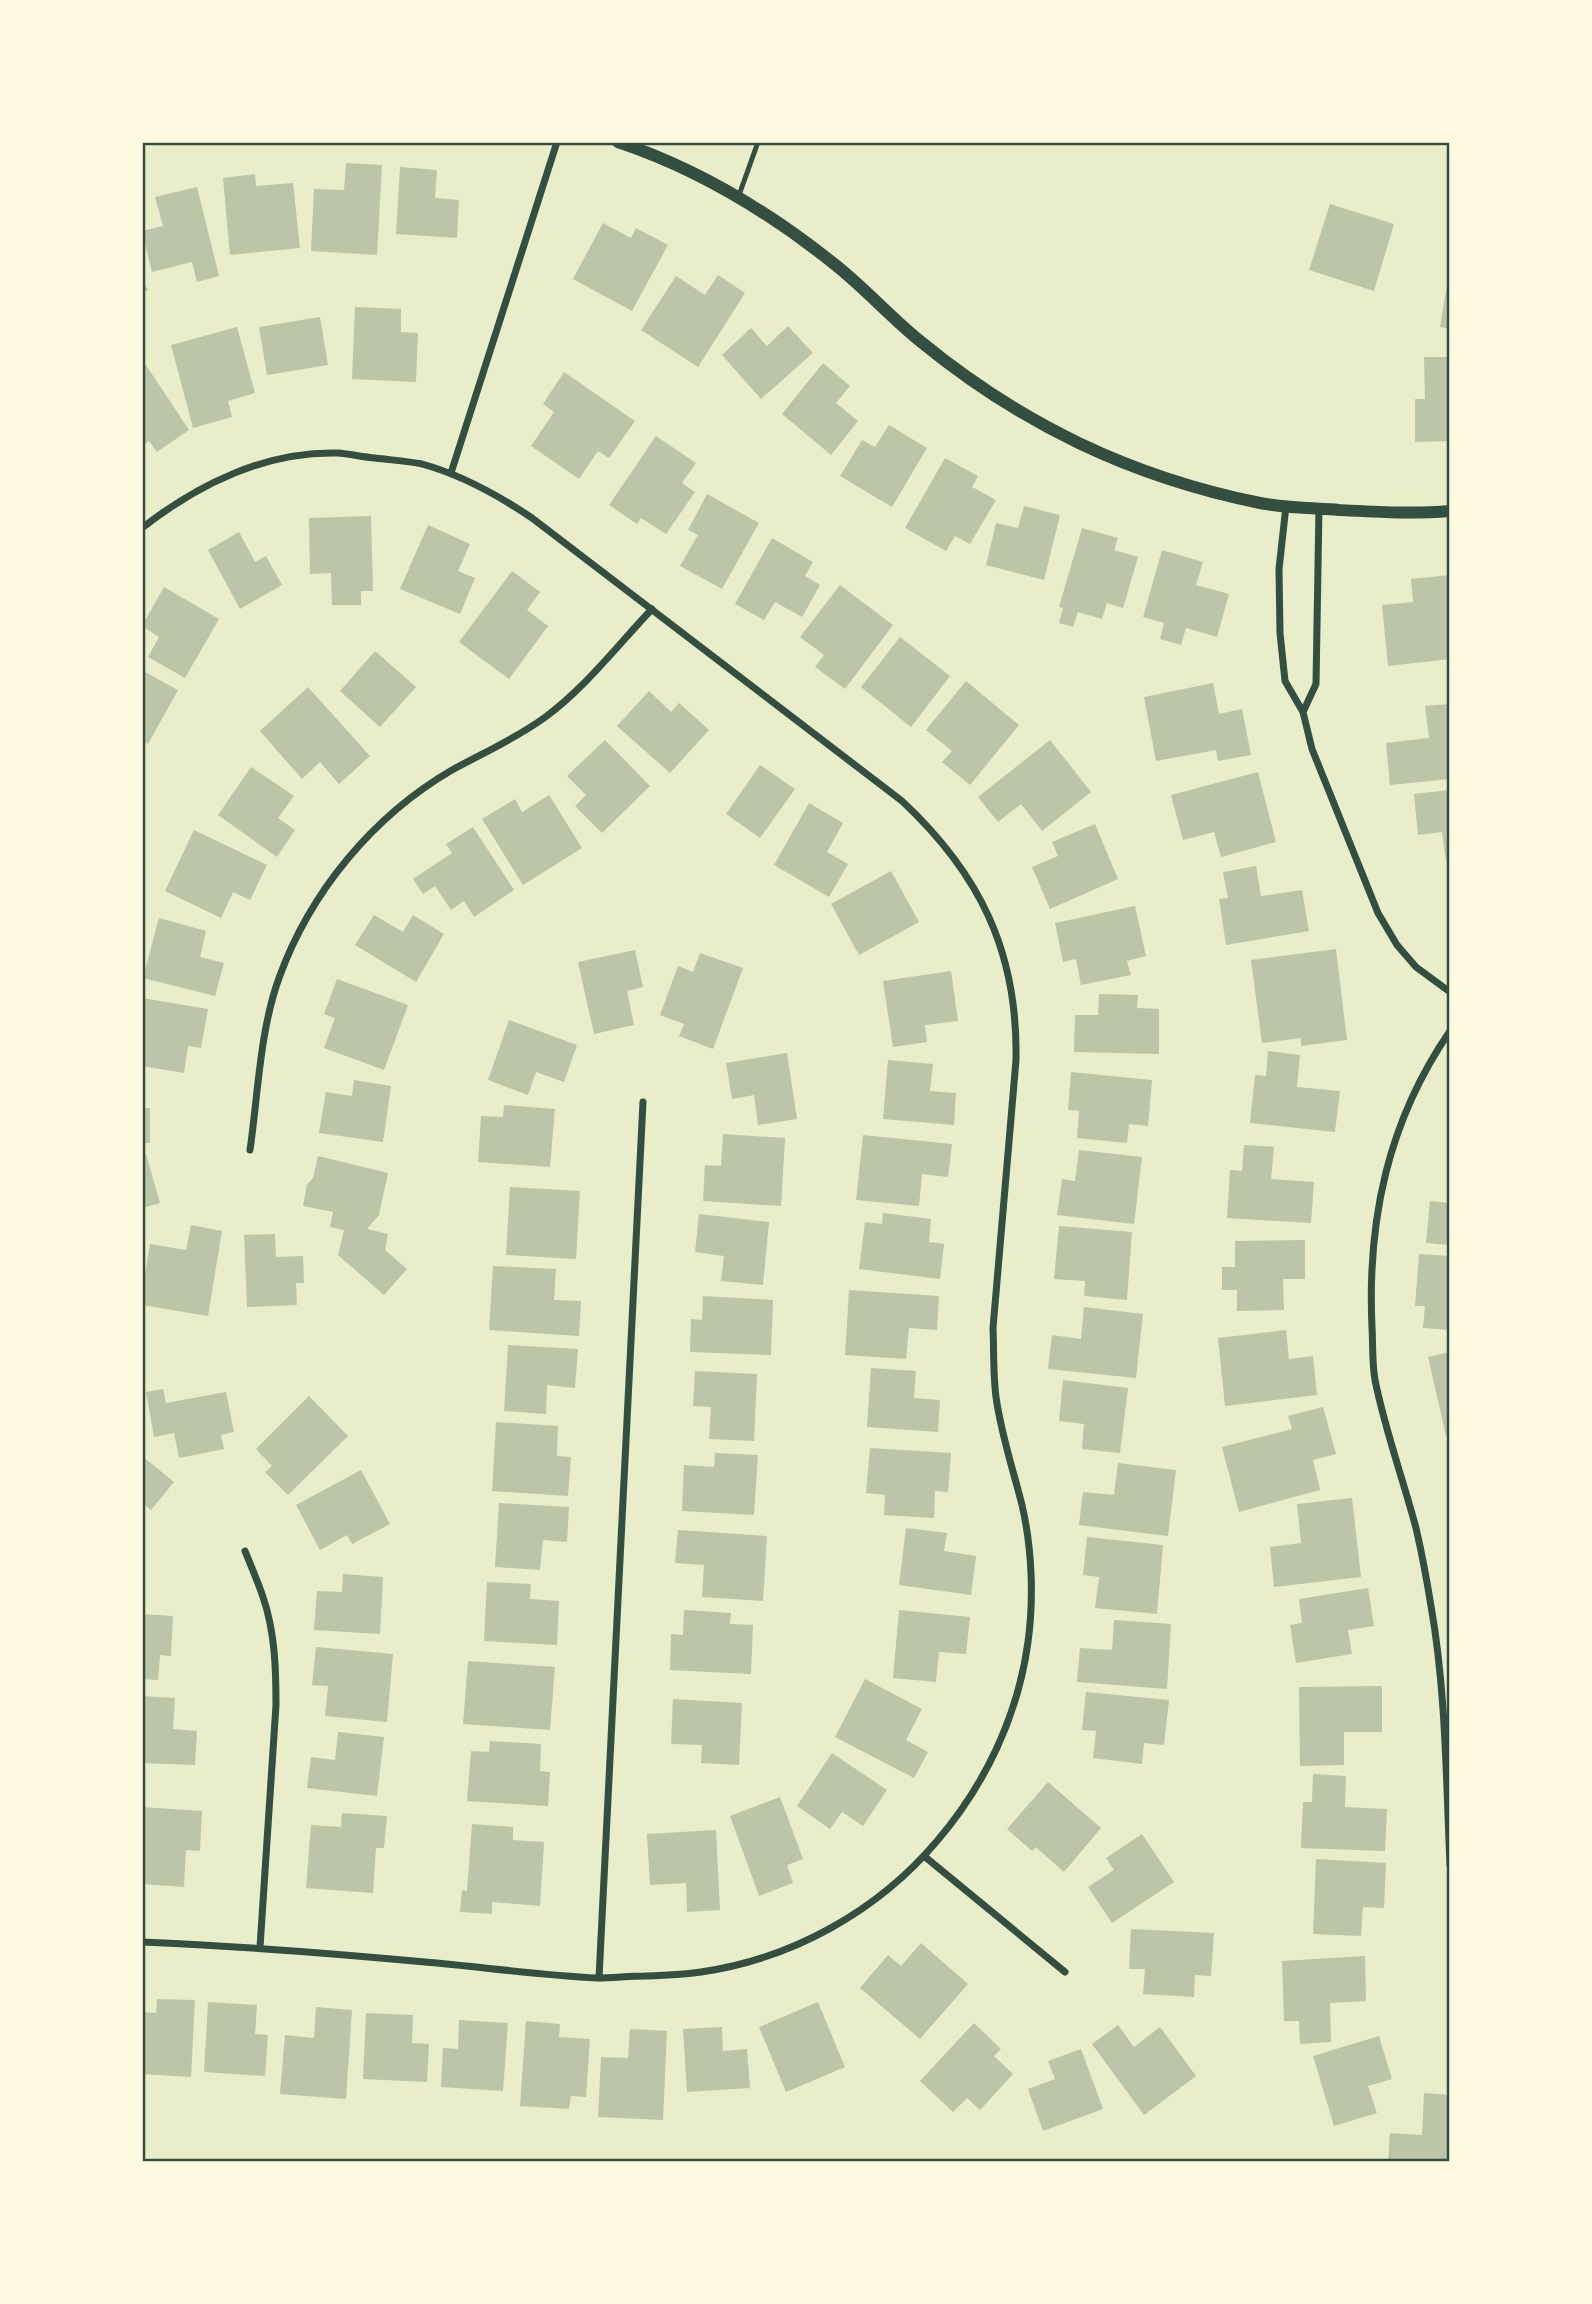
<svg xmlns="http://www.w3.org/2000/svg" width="1592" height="2304" font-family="'Open Sans',sans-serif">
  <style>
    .building { fill: #bcc5a7 }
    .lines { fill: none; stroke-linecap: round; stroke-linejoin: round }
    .service { stroke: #344e41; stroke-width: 5 }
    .minor { stroke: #344e41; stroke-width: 7 }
    .tertiary { stroke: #344e41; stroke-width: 12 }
    .neatline { fill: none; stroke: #344e41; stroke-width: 2.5 }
  </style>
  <rect width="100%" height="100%" fill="#e9edc9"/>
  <!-- building -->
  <path class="building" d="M346,163L382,165L377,255L311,251L314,189L344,190Z
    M400,167L437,170L435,198L459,200L457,238L396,234Z
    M255,174L256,186L293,183L300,248L230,255L223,178Z
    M197,187L219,276L197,282L192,262L152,272L142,231L163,226L155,197Z
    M1330,204L1394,224L1374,291L1309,270Z
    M603,223L631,238L636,228L668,245L632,311L573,279Z
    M1449,272H1450V329L1440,327Z
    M718,275L745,293L698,367L641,330L676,276L705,295Z
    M142,278L148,290L142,294Z
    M355,307L401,309V332L418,333L416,382L352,379Z
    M320,317L328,365L267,375L259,327Z
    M788,326L813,353L761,399L722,355L751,328L767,346Z
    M237,327L255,393L228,401L232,417L193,428L171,345Z
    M1424,357H1450V441L1415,442V399H1425Z
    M142,359L189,430L157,452L149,441L142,446Z
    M823,363L850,386L836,403L858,421L831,455L782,414Z
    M564,372L635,421L609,458L598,451L579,479L531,446L554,412L543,404Z
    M889,425L927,448L892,507L840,476L862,440L875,447Z
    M656,436L696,463L682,483L695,492L666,534L641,518L637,524L609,505Z
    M945,458L978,476L972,487L996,500L970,544L955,536L946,551L905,528Z
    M707,494L759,523L722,589L680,566L698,535L688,530Z
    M1024,506L1060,515L1044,580L986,565L996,523L1018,528Z
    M371,516L373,591H361V605H332L331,573L310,574L309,518Z
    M428,525L470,544L458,571L475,578L460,614L400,589Z
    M1082,528L1118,538L1114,550L1138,557L1123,608L1107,603L1102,619L1078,612L1073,627L1059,623L1063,608L1059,607Z
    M239,532L255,562L266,556L282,585L240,609L208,550Z
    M772,538L813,562L805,576L820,585L802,617L775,602L764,620L735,604Z
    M1162,550L1203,562L1196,585L1229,594L1217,637L1186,628L1181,645L1160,639L1164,623L1143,617Z
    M512,571L540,592L527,610L548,626L509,679L459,642Z
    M1450,575V659L1388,666L1382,605L1413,602L1411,579Z
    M840,585L893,625L845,689L815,667L824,655L800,637Z
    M164,587L219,619L185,678L148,657L159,637L142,626Z
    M900,637L950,676L911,727L861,687Z
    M375,651L416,687L380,727L340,691Z
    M143,671L178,690L148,744L142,741Z
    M966,681L1019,725L970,785L942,762L952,751L926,730Z
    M1213,683L1219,714L1242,709L1251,755L1218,761L1216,750L1156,761L1144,697Z
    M308,687L370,756L339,784L320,762L302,779L260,731Z
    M649,691L671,712L679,703L709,730L670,773L617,726Z
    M1450,704V779L1390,785L1386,743L1429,738L1425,706Z
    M605,740L650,786L602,833L575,806L586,795L567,776Z
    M1050,740L1091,792L1042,831L1021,804L998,822L978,797Z
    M760,765L795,789L760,838L726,814Z
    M251,767L294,796L278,818L295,830L277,857L218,815Z
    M1258,772L1276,842L1221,857L1214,832L1183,840L1171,795Z
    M1450,790V861L1446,862L1442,832L1418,835L1414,794Z
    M549,795L582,848L523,885L482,819L515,799L522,812Z
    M809,803L843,823L827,852L848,864L829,897L774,865Z
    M1095,824L1118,879L1050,909L1032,867L1058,856L1052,842Z
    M473,827L514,890L474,917L464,901L451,910L435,886L423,894L413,879L452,853L446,844Z
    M194,830L267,865L250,900L233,892L221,918L165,891Z
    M1256,866L1261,896L1302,890L1309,931L1226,945L1219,899L1228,898L1223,872Z
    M891,871L919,922L859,955L831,904Z
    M1135,906L1146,956L1127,961L1131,975L1081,985L1076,959L1063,962L1055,923Z
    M374,915L403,932L413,915L444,934L416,982L355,945Z
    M159,918L206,931L200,957L224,963L215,996L143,978Z
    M1336,949L1347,1040L1301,1046V1038L1262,1043L1251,960Z
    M635,950L643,987L627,991L634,1025L594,1034L578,962Z
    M700,953L743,968L713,1049L679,1036L684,1024L660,1015L678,966L693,972Z
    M951,971L958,1021L925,1025L927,1042L893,1047L883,981Z
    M337,979L408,1005L384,1070L324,1048L335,1018L324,1014Z
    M1099,994L1138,995L1137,1008L1159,1009V1054L1074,1052L1075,1015H1098Z
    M142,998L208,1009L201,1048L188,1046L184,1073L142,1066Z
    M509,1020L577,1045L564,1082L536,1072L528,1095L488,1080Z
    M1268,1051L1300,1055L1297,1087L1340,1091L1335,1132L1250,1123L1255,1075L1266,1076Z
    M787,1053L797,1119L758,1125L754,1095L732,1099L726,1063Z
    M888,1060L933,1064L930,1091L956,1093L954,1125L883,1119Z
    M1071,1072L1152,1080L1148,1126L1129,1124L1127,1143L1077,1138L1079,1111L1068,1110Z
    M354,1080L391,1086L383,1142L319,1133L326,1092L352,1096Z
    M504,1105L555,1109L550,1167L478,1162L481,1116L503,1117Z
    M142,1108H150V1143H142Z
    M723,1134L785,1138L781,1206L703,1201L705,1165L721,1166Z
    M863,1135L952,1144L948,1177L922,1174L919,1206L856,1200Z
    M1244,1145L1274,1147L1271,1179L1314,1182L1311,1223L1227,1218L1230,1170L1242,1171Z
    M1079,1150L1142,1157L1134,1224L1057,1215L1062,1179L1075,1181Z
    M146,1154L160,1203L142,1208V1155Z
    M318,1156L388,1173L379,1215L367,1229L388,1234L385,1250L407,1269L384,1295L338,1255L344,1230L330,1227L333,1212L303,1206L307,1185L313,1178Z
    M510,1187L580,1191L576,1259L506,1255Z
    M1430,1201L1450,1203V1245L1426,1243Z
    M883,1213L931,1219L929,1242L944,1244L940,1279L859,1269L865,1222L882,1224Z
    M699,1214L769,1222L763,1285L721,1281L724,1256L695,1252Z
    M191,1225L222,1231L208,1316L142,1305V1292L150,1244L186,1250Z
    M1059,1226L1132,1232L1127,1300L1084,1296L1085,1281L1054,1279Z
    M275,1234L276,1257L303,1256L304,1283H296L297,1305L247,1307L244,1235Z
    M1305,1240V1279H1283L1284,1310L1237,1311V1290H1222V1267H1235V1241Z
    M1419,1254L1450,1256V1330L1423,1328L1425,1306H1415Z
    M493,1266L556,1269L554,1300L581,1301L579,1336L489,1330Z
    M849,1290L939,1296L937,1330L909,1328L906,1359L845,1355Z
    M703,1296L773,1300L771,1355L690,1352L691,1319L702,1320Z
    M1084,1307L1143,1314L1136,1378L1048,1369L1052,1335L1081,1339Z
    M1286,1330L1289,1359L1313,1356L1317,1395L1225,1406L1218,1338Z
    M508,1345L578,1349L575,1388L547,1385L546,1414L504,1411Z
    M1450,1352V1435L1446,1436L1428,1357Z
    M871,1368L916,1371L914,1398L940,1400L938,1432L867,1427Z
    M695,1371L757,1374L754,1441L709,1439L711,1407L693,1406Z
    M1063,1380L1128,1388L1120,1453L1082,1449L1084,1424L1059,1421Z
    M163,1389L166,1403L226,1392L234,1432L221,1435L224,1449L179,1458L174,1433L154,1437L146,1392Z
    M309,1396L348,1436L288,1495L265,1472L272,1466L256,1449Z
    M1323,1407L1336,1454L1313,1460L1320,1490L1239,1512L1222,1447L1292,1429L1288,1416Z
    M496,1422L558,1426L557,1456L571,1457L568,1496L492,1491Z
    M870,1448L951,1453L948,1492L935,1491L934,1518L884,1515L885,1495L866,1493Z
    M715,1453L758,1455L754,1515L682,1511L684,1465L714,1467Z
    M142,1456L174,1482L151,1510L142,1502Z
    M1118,1463L1176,1470L1168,1536L1079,1525L1083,1492L1114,1495Z
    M361,1470L390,1524L352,1544L347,1535L320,1550L296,1505Z
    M1352,1498L1361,1577L1274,1587L1270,1547L1301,1543L1297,1504Z
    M499,1503L569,1507L567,1542L543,1540L540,1570L495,1567Z
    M906,1528L947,1533L944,1551L976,1556L971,1595L899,1585Z
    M678,1530L767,1536L763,1601L702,1597L704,1565L675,1563Z
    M1087,1537L1163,1545L1157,1614L1095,1608L1099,1577L1083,1575Z
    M343,1574L383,1577L380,1634L314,1630L317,1591L342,1592Z
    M487,1582L531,1584L530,1599L559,1601L557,1645L484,1641Z
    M1368,1588L1374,1626L1348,1630L1352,1654L1296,1663L1290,1625L1302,1623L1299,1599Z
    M684,1610L731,1613L730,1624L753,1625L751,1674L670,1670L671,1634L683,1635Z
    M899,1610L970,1617L966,1654L939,1652L936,1682L893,1678Z
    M142,1614L173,1616L171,1656L160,1655L158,1680L142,1679Z
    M1114,1620L1171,1624L1167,1689L1077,1682L1080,1648L1112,1650Z
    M316,1647L393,1654L387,1722L325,1716L328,1686L312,1685Z
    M468,1661L555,1667L550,1730L463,1724Z
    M865,1679L922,1709L906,1740L928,1752L914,1778L835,1737Z
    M1382,1686V1732H1344V1765L1300,1766L1299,1687Z
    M1086,1692L1169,1700L1164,1745L1144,1743L1142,1764L1093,1758L1096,1731L1082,1730Z
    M142,1696L175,1698L173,1729L197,1731L195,1765L142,1763Z
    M673,1699L742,1703L739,1765L701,1763L702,1745L671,1744Z
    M338,1732L384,1737L377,1796L307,1788L311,1757L335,1760Z
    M490,1741L541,1744L540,1771L550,1772L548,1806L467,1801L471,1751L489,1752Z
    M832,1753L887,1790L863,1826L842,1812L830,1829L797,1806Z
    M1313,1774L1346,1776L1345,1807L1387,1809L1385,1851L1301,1848L1303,1802H1312Z
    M1048,1782L1101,1828L1064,1872L1036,1847L1032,1851L1007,1829Z
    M780,1797L803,1859L787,1865L793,1883L759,1896L730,1816Z
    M142,1807L202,1811L200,1851L186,1850L184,1887L142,1884Z
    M342,1813L387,1816L384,1848H376L373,1893L306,1888L311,1825L341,1827Z
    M472,1824L513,1827V1840L544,1842L540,1906L492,1902V1914L460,1912L462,1890L467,1891Z
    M716,1830L720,1910L687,1912L686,1883L650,1885L647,1834Z
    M1142,1834L1174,1882L1112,1923L1088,1887L1114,1870L1106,1858Z
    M1316,1859L1386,1863L1384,1908L1363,1907L1361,1936L1313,1934Z
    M1131,1929L1214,1933L1211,1976L1195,1975L1194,1997L1143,1994L1145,1969H1129Z
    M921,1943L968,1984L920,2039L860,1988L888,1955L901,1966Z
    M1365,1956L1366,2001L1330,2003L1331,2042L1300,2044L1299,2021H1284L1282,1961Z
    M157,1999L195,2000L191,2077L142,2074V2012L156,2013Z
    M208,2002L257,2005L255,2034L268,2035L265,2076L204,2072Z
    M818,2002L845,2067L786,2092L759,2027Z
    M316,2007L352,2010L346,2099L280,2094L285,2035L314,2038Z
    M366,2013L413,2015L412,2043L429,2044L427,2082L363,2079Z
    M459,2020L508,2023L503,2091L441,2087L443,2048L458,2049Z
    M526,2021L560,2024L559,2037L590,2039L586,2097L571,2096L569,2109L520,2106Z
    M974,2023L1001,2049L994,2056L1013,2074L980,2110L967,2098L953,2112L920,2081Z
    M1118,2025L1134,2047L1160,2027L1196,2076L1144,2115L1092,2044Z
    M722,2027L723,2051L747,2049L750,2088L687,2092L683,2029Z
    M630,2029L667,2031L663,2120L598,2117L601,2057L628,2058Z
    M1379,2036L1392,2079L1368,2086L1377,2113L1334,2126L1313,2056Z
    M1081,2049L1103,2109L1043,2131L1028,2089L1055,2079L1048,2061Z
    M1424,2093L1450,2095V2162H1388L1390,2133L1422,2135Z"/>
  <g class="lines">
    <!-- service -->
    <path class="service" d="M738,198L758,142"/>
    <!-- minor -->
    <path class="minor" d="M451,473L557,142
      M1286,506L1279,569L1280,633L1285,681L1303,712L1312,749L1378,913L1397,945L1416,967L1450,992
      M142,528C197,485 265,451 338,453C350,454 363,457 375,458C390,460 407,461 422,464C462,475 498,495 532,518L902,801C980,874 1018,952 1016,1060L993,1328C994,1351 993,1374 996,1397C1001,1434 1013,1469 1022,1505C1032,1548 1034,1598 1028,1642C1018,1716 985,1785 937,1841C878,1911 792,1959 701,1972C683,1975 664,1975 645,1976C629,1976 613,1978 597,1978C540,1975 482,1967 425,1962C330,1953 236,1946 142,1942
      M1303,712L1316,684L1319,508
      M1450,1031C1388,1121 1367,1220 1372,1327C1373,1345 1372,1363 1375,1380C1385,1430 1403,1479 1416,1528C1422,1554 1427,1581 1431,1606C1446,1691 1446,1779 1450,1865
      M250,1150C258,1094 260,1030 279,978C310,892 373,816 452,770C483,753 515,739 544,718C585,688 617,646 652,609
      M245,1551C251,1566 258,1582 263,1597C275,1632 276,1669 276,1705L260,1947
      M924,1856L1065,1972
      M599,1978L643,1102"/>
    <!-- tertiary -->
    <path class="tertiary" d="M618,142C696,168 769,212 833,263C864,287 890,317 920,341C1021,424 1131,477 1260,503C1286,508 1313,508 1339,510C1377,512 1413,514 1450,511"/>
  </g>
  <!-- border -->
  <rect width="1592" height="2304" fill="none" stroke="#fefae0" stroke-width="287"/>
  <rect x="144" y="144" width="1304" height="2016" class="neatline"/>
</svg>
